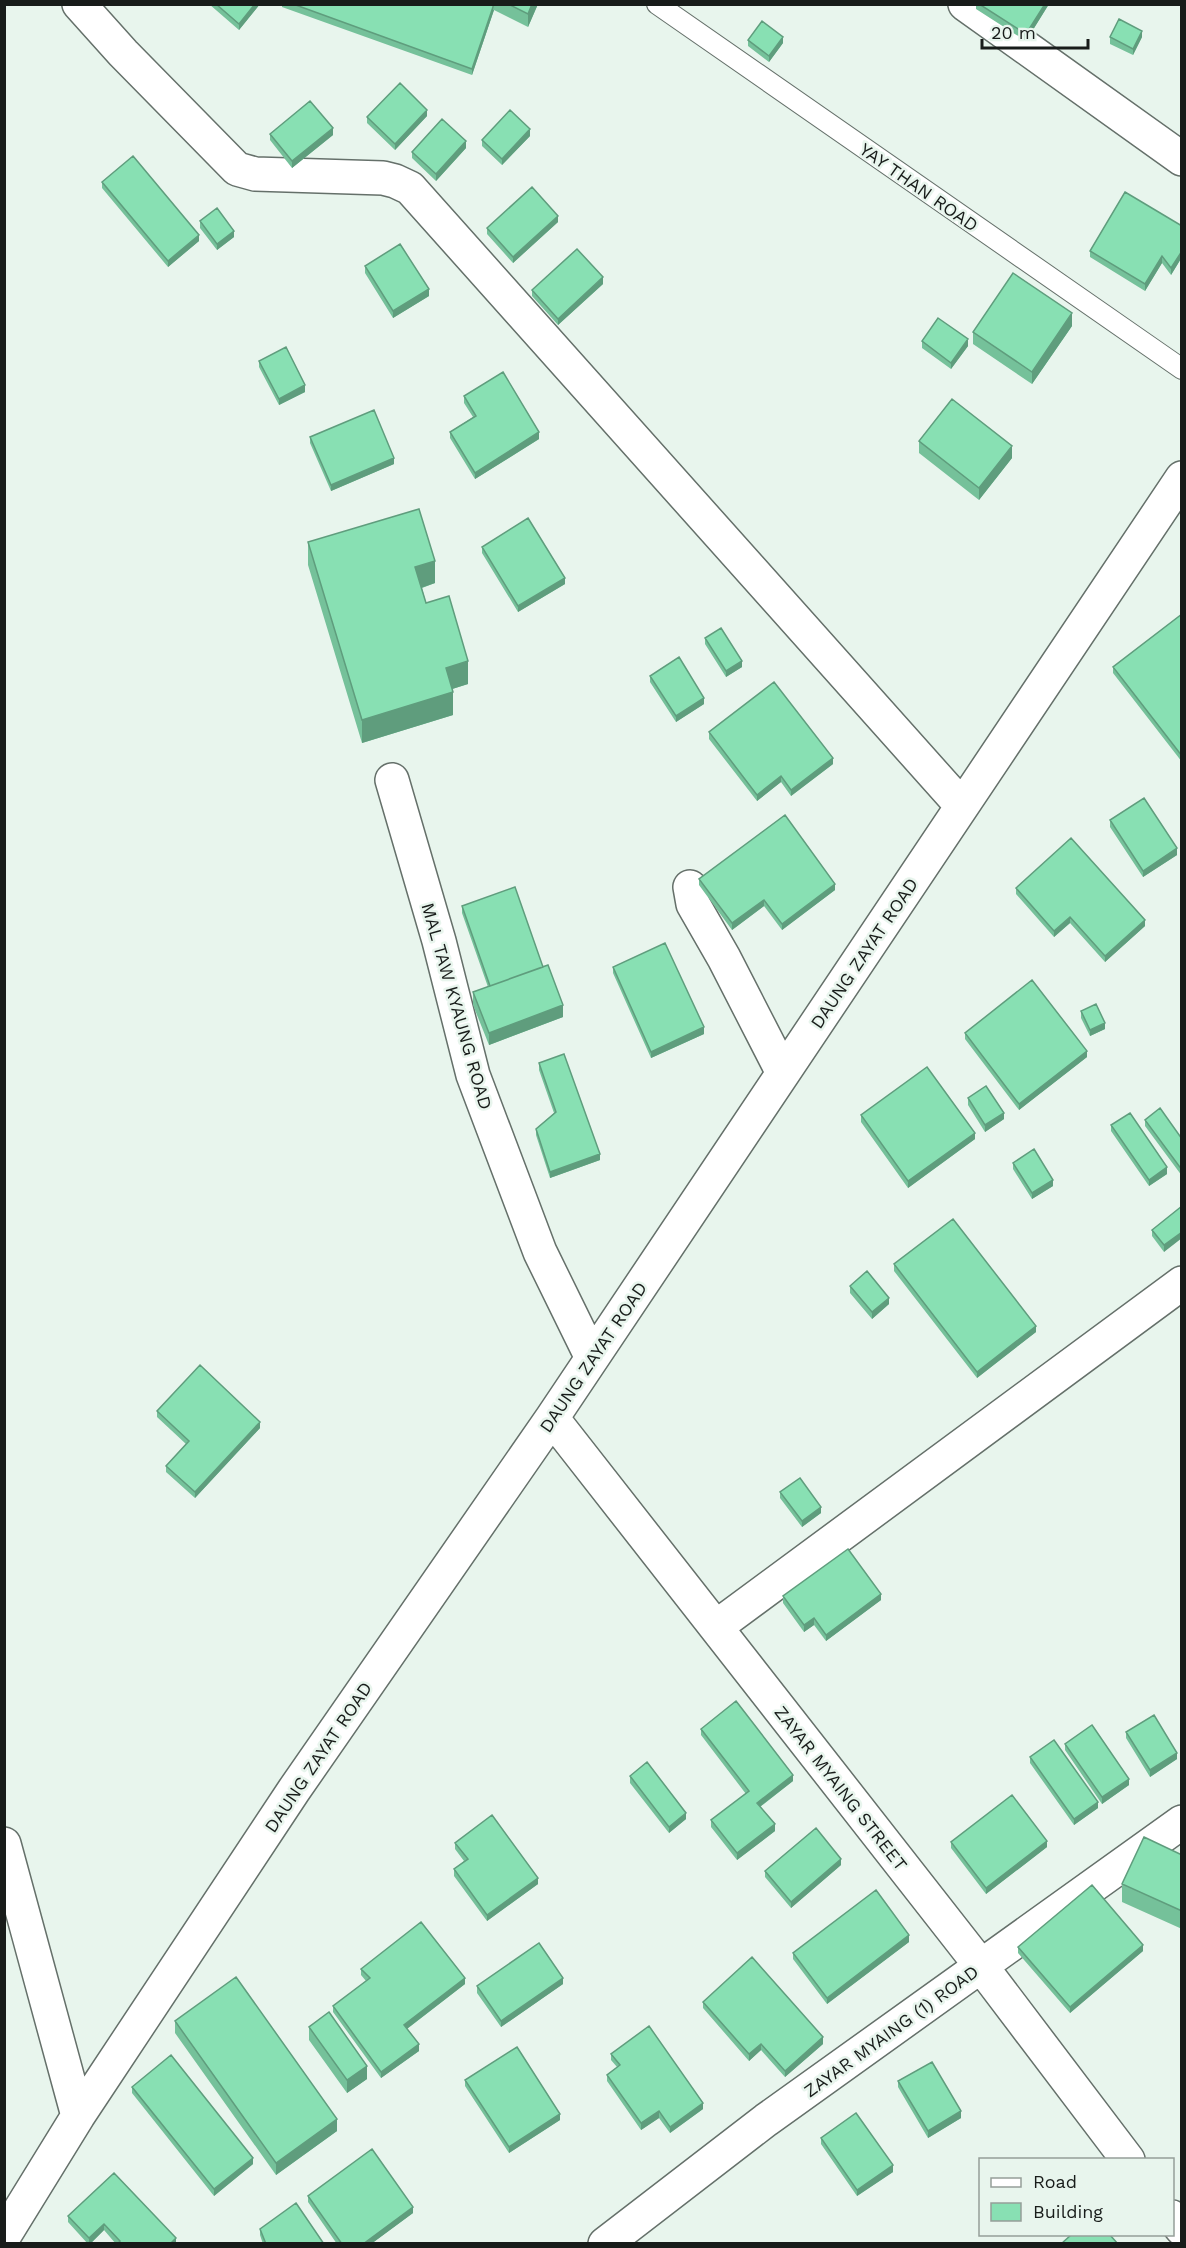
<svg xmlns="http://www.w3.org/2000/svg" width="1186" height="2248" font-family="'Work Sans',sans-serif">
  <style>
    .lines { fill: none; stroke-linecap: round; stroke-linejoin: round }
    .service-casing { stroke: #65706a; stroke-width: 22 }
    .minor-casing { stroke: #65706a; stroke-width: 36 }
    .service { stroke: #fff; stroke-width: 20 }
    .minor { stroke: #fff; stroke-width: 33 }
    .wall { fill: #75c19a }
    .shaded-wall { fill: #5f9d7d }
    .building { fill: #88e0b3; stroke: #5f9d7d; stroke-width: 1.5 }
    .labels { text-anchor: middle; dominant-baseline: central; stroke-width: 5; stroke-linejoin: round; paint-order: stroke }
    .street-label { font-size: 18px; fill: #181c1a; stroke: #e8f5ed }
  </style>
  <rect width="100%" height="100%" fill="#e8f5ed"/>
  <g class="lines">
    <!-- service casing -->
    <g class="service-casing">
      <path id="service" d="M657,4L1182,369"/>
    </g>
    <!-- minor casing -->
    <g class="minor-casing">
      <path id="minor" d="M79,4L123,53L237,169L255,174L383,178L395,181L410,188L962,806
        M965,4L1182,159
        M392,780L439,941L473,1075L540,1252L592,1358
        M690,887L693,904L724,958L783,1073
        M552,1418L981,1966L1128,2160
        M716,1627L1182,1283
        M4,1844L78,2116
        M1172,2217L1182,2229
        M4,2236L78,2116L294,1790L552,1418L1182,478
        M605,2244L766,2120L1182,1822"/>
    </g>
    <!-- service -->
    <use href="#service" class="service"/>
    <!-- minor -->
    <use href="#minor" class="minor"/>
  </g>
  <!-- wall -->
  <path class="wall" d="M209,4H260L239,30Z
    M282,4H538L528,27L494,10L472,75L282,7Z
    M976,4H1049L1026,41L976,9Z
    M1110,37H1142L1133,55L1110,44Z
    M748,40L783,43L769,62L748,46Z
    M427,116L395,150L367,123V117Z
    M270,134L333,135L292,168L270,140Z
    M530,136L502,165L482,146V140Z
    M466,148L436,181L412,158V152Z
    M102,182L199,241L168,267L102,188Z
    M200,221L234,237L217,250L200,228Z
    M558,222L513,263L487,234V228Z
    M1182,226V257L1171,275L1162,263L1145,291L1090,257V251Z
    M365,266L429,296L393,318L365,273Z
    M603,284L558,325L532,296V290Z
    M1072,326L1032,384L973,344V332Z
    M922,341L968,346L951,369L922,348Z
    M259,361L305,392L279,405L259,367Z
    M464,396L539,439L475,479L450,438V432L473,417L464,403Z
    M310,437L394,464L331,491L310,443Z
    M919,441L1012,458L979,500L919,453Z
    M308,542L435,583L422,588L426,603L468,684L452,689L453,715L362,743L308,565Z
    M482,547L565,584L518,612L482,553Z
    M1182,614V762L1113,673V667Z
    M705,638L742,667L726,677L705,644Z
    M650,676L704,704L676,722L650,682Z
    M709,732L833,764L791,796L781,782L757,801L709,739Z
    M1110,820L1177,855L1143,877L1110,827Z
    M699,879L835,890L782,930L764,906L732,930L699,885Z
    M1016,888L1145,926L1105,962L1070,923L1054,937L1016,894Z
    M462,906L543,967L563,1017L489,1045L473,1005V992L488,987L462,913Z
    M613,967L704,1034L651,1058L613,973Z
    M1081,1011L1105,1029L1090,1036L1081,1018Z
    M965,1033L1087,1057L1019,1110L965,1039Z
    M539,1063L600,1160L550,1178L536,1135V1129L554,1113L539,1070Z
    M968,1098L1004,1119L985,1132L968,1105Z
    M861,1115L975,1139L908,1188L861,1122Z
    M1145,1120L1182,1139V1176L1145,1126Z
    M1111,1125L1167,1174L1149,1186L1111,1131Z
    M1013,1163L1053,1186L1032,1199L1013,1169Z
    M1182,1206L1164,1252L1152,1236V1230Z
    M894,1264L1036,1332L977,1378L894,1271Z
    M850,1286L889,1304L872,1319L850,1293Z
    M157,1411L260,1428L195,1498L166,1472V1466L186,1444L157,1417Z
    M780,1492L821,1513L802,1527L780,1498Z
    M783,1596L881,1600L826,1641L814,1625L804,1632L783,1603Z
    M701,1729L793,1781L760,1807L775,1831L737,1860L711,1827V1820L746,1794L701,1735Z
    M1126,1732L1177,1759L1150,1777L1126,1738Z
    M1065,1744L1129,1785L1102,1804L1065,1750Z
    M1030,1757L1098,1808L1074,1825L1030,1763Z
    M630,1776L686,1819L669,1833L630,1783Z
    M951,1842L1047,1847L986,1894L951,1848Z
    M455,1843L538,1884L487,1921L454,1876V1869L464,1861L455,1849Z
    M1182,1855V1929L1122,1902V1884Z
    M841,1865L791,1908L765,1877V1871Z
    M909,1942L827,2004L793,1959V1953Z
    M1018,1947L1143,1951L1070,2013L1018,1953Z
    M361,1969L465,1984L407,2029L419,2051L381,2078L333,2012V2006L366,1981L361,1975Z
    M563,1984L501,2027L477,1993V1986Z
    M703,2002L823,2044L785,2077L761,2050L749,2061L703,2008Z
    M175,2021L337,2131L276,2175L175,2033Z
    M309,2027L367,2079L347,2093L309,2040Z
    M611,2054L703,2109L670,2133L659,2118L641,2130L607,2081V2075L617,2067L611,2060Z
    M465,2080L560,2120L509,2153L465,2086Z
    M898,2081L961,2118L928,2138L898,2087Z
    M132,2087L253,2164L214,2196L132,2093Z
    M821,2138L893,2172L857,2196L821,2144Z
    M114,2173L176,2244H116L104,2230L90,2244H88L68,2222V2216Z
    M308,2196L413,2213L371,2244H337L308,2202Z
    M260,2229L324,2244H263L260,2235Z"/>
  <!-- shaded-wall -->
  <path class="shaded-wall" d="M255,4H260L239,30V24Z
    M532,4H538L528,27V14Z
    M1045,4H1049L1026,41V34Z
    M493,7V10H494L472,75V69Z
    M1142,31V37L1133,55V49Z
    M783,37V43L769,62V56Z
    M427,110V116L395,150V144Z
    M333,128V135L292,168V161Z
    M530,129V136L502,165V159Z
    M466,141V148L436,181V174Z
    M558,216V222L513,263V257Z
    M234,231V237L217,250V244Z
    M199,235V241L168,267V261Z
    M1182,251V257L1171,275V268Z
    M1162,256V263L1145,291V284Z
    M603,277V284L558,325V319Z
    M429,289V296L393,318V311Z
    M1072,313V326L1032,384V372Z
    M968,339V346L951,369V363Z
    M305,385V392L279,405V399Z
    M539,432V439L475,479V473Z
    M1012,446V458L979,500V488Z
    M394,458V464L331,491V485Z
    M435,561V583L415,590V567Z
    M565,578V584L518,612V606Z
    M468,661V684L446,691V668Z
    M742,661V667L726,677V671Z
    M453,692V715L362,743V720Z
    M704,698V704L676,722V716Z
    M833,758V764L791,796V790Z
    M781,776V782L757,801V795Z
    M1177,848V855L1143,877V871Z
    M835,884V890L782,930V924Z
    M764,900V906L732,930V923Z
    M1070,917V923L1054,937V931Z
    M1145,920V926L1105,962V956Z
    M563,1005V1017L489,1045V1033Z
    M1105,1023V1029L1090,1036V1030Z
    M704,1027V1034L651,1058V1052Z
    M1087,1051V1057L1019,1110V1104Z
    M1004,1113V1119L985,1132V1125Z
    M975,1133V1139L908,1188V1181Z
    M600,1154V1160L550,1178V1172Z
    M1167,1167V1174L1149,1186V1180Z
    M1053,1180V1186L1032,1199V1193Z
    M1182,1232V1238L1164,1252V1245Z
    M889,1298V1304L872,1319V1312Z
    M1036,1326V1332L977,1378V1372Z
    M260,1422V1428L195,1498V1492Z
    M821,1507V1513L802,1527V1521Z
    M881,1594V1600L826,1641V1635Z
    M814,1618V1625L804,1632V1625Z
    M1177,1753V1759L1150,1777V1770Z
    M793,1775V1781L757,1809V1803Z
    M1129,1779V1785L1102,1804V1797Z
    M1098,1802V1808L1074,1825V1819Z
    M686,1813V1819L669,1833V1827Z
    M775,1824V1831L737,1860V1853Z
    M1047,1841V1847L986,1894V1888Z
    M841,1859V1865L791,1908V1902Z
    M538,1878V1884L487,1921V1915Z
    M909,1935V1942L827,2004V1998Z
    M1143,1945V1951L1070,2013V2007Z
    M465,1978V1984L404,2031V2025Z
    M563,1978V1984L501,2027V2021Z
    M823,2037V2044L785,2077V2071Z
    M419,2044V2051L381,2078V2072Z
    M761,2044V2050L749,2061V2054Z
    M367,2066V2079L347,2093V2080Z
    M703,2103V2109L670,2133V2127Z
    M659,2111V2118L641,2130V2123Z
    M961,2111V2118L928,2138V2131Z
    M560,2114V2120L509,2153V2147Z
    M337,2119V2131L276,2175V2163Z
    M253,2158V2164L214,2196V2189Z
    M893,2165V2172L857,2196V2190Z
    M413,2207V2213L371,2244H363Z
    M104,2224V2230L90,2244H89V2238Z
    M176,2238V2244H170Z"/>
  <!-- building -->
  <path class="building" d="M216,4H255L239,24Z
    M293,4H493V7L472,69Z
    M508,4H532L528,14Z
    M979,4H1045L1026,34Z
    M1119,19L1142,31L1133,49L1110,37Z
    M762,21L783,37L769,56L748,40Z
    M400,83L427,110L395,144L367,117Z
    M310,101L333,128L292,161L270,134Z
    M510,110L530,129L502,159L482,140Z
    M442,119L466,141L436,174L412,152Z
    M133,156L199,235L168,261L102,182Z
    M532,187L558,216L513,257L487,228Z
    M1125,192L1182,226V251L1171,268L1162,256L1145,284L1090,251Z
    M217,208L234,231L217,244L200,221Z
    M400,244L429,289L393,311L365,266Z
    M577,249L603,277L558,319L532,290Z
    M1013,273L1072,313L1032,372L973,332Z
    M938,318L968,339L951,363L922,341Z
    M286,347L305,385L279,399L259,361Z
    M503,372L539,432L475,473L450,432L476,416L464,396Z
    M952,399L1012,446L979,488L919,441Z
    M374,410L394,458L331,485L310,437Z
    M419,509L435,561L415,567L426,603L449,596L468,661L446,668L453,692L362,720L308,542Z
    M528,518L565,578L518,606L482,547Z
    M1182,614V756L1113,667Z
    M721,628L742,661L726,671L705,638Z
    M679,657L704,698L676,716L650,676Z
    M774,682L833,758L791,790L781,776L757,795L709,732Z
    M1144,798L1177,848L1143,871L1110,820Z
    M785,815L835,884L782,924L764,900L732,923L699,879Z
    M1071,838L1145,920L1105,956L1070,917L1054,931L1016,888Z
    M515,887L543,967L490,986L462,906Z
    M665,943L704,1027L651,1052L613,967Z
    M548,965L563,1005L489,1033L473,992Z
    M1032,980L1087,1051L1019,1104L965,1033Z
    M1096,1004L1105,1023L1090,1030L1081,1011Z
    M564,1054L600,1154L550,1172L536,1129L556,1112L539,1063Z
    M927,1067L975,1133L908,1181L861,1115Z
    M986,1086L1004,1113L985,1125L968,1098Z
    M1160,1108L1182,1139V1170L1145,1120Z
    M1130,1113L1167,1167L1149,1180L1111,1125Z
    M1034,1149L1053,1180L1032,1193L1013,1163Z
    M1182,1206V1232L1164,1245L1152,1230Z
    M953,1219L1036,1326L977,1372L894,1264Z
    M867,1271L889,1298L872,1312L850,1286Z
    M200,1365L260,1422L195,1492L166,1466L189,1441L157,1411Z
    M800,1478L821,1507L802,1521L780,1492Z
    M848,1549L881,1594L826,1635L814,1618L804,1625L783,1596Z
    M736,1701L793,1775L757,1803L775,1824L737,1853L711,1820L749,1791L701,1729Z
    M1154,1715L1177,1753L1150,1770L1126,1732Z
    M1092,1725L1129,1779L1102,1797L1065,1744Z
    M1054,1740L1098,1802L1074,1819L1030,1757Z
    M647,1762L686,1813L669,1827L630,1776Z
    M1012,1795L1047,1841L986,1888L951,1842Z
    M492,1815L538,1878L487,1915L454,1869L468,1859L455,1843Z
    M816,1828L841,1859L791,1902L765,1871Z
    M1144,1837L1182,1855V1911L1122,1884Z
    M1092,1885L1143,1945L1070,2007L1018,1947Z
    M876,1890L909,1935L827,1998L793,1953Z
    M421,1922L465,1978L404,2025L419,2044L381,2072L333,2006L370,1978L361,1969Z
    M539,1943L563,1978L501,2021L477,1986Z
    M752,1957L823,2037L785,2071L761,2044L749,2054L703,2002Z
    M236,1977L337,2119L276,2163L175,2021Z
    M329,2012L367,2066L347,2080L309,2027Z
    M649,2026L703,2103L670,2127L659,2111L641,2123L607,2075L620,2065L611,2054Z
    M517,2047L560,2114L509,2147L465,2080Z
    M171,2055L253,2158L214,2189L132,2087Z
    M932,2062L961,2111L928,2131L898,2081Z
    M856,2113L893,2165L857,2190L821,2138Z
    M372,2149L413,2207L363,2244H342L308,2196Z
    M114,2173L176,2238L170,2244H118L120,2241L104,2224L89,2238L68,2216Z
    M296,2203L324,2244H266L260,2229Z
    M1071,2235H1110L1118,2244H1061Z"/>
  <g class="labels">
    <!-- street labels -->
    <g class="street-label">
      <text transform="translate(919 187) rotate(35)">YAY THAN ROAD</text>
      <text transform="translate(864 953) rotate(-56)">DAUNG ZAYAT ROAD</text>
      <text transform="translate(457 1006) rotate(74)">MAL TAW KYAUNG ROAD</text>
      <text transform="translate(593 1357) rotate(-56)">DAUNG ZAYAT ROAD</text>
      <text transform="translate(318 1757) rotate(-56)">DAUNG ZAYAT ROAD</text>
      <text transform="translate(841 1788) rotate(52)">ZAYAR MYAING STREET</text>
      <text transform="translate(891 2031) rotate(-36)">ZAYAR MYAING (1) ROAD</text>
    </g>
  </g>
  <!-- border -->
  <rect width="1186" height="2248" fill="none" stroke="#181c1a" stroke-width="12"/>
  <!-- legend -->
  <rect x="979" y="2158" width="195" height="78" fill="#e8f5ed" stroke="#959e99" stroke-width="1.5"/>
  <rect x="991" y="2178" width="30" height="9" fill="#ffffff" stroke="#959e99" stroke-width="1.5"/>
  <text x="1033" y="2188" font-size="18" fill="#181c1a">Road</text>
  <rect x="991" y="2203" width="30" height="18" fill="#88e0b3" stroke="#959e99" stroke-width="1.5"/>
  <text x="1033" y="2218" font-size="18" fill="#181c1a">Building</text>
  <!-- scale -->
  <path d="M982 39v9h106v-9" fill="none" stroke="#181c1a" stroke-width="3"/>
  <text x="991" y="39" font-size="18" fill="#181c1a" stroke="#e8f5ed" stroke-width="4.5" paint-order="stroke">20 m</text>
</svg>
